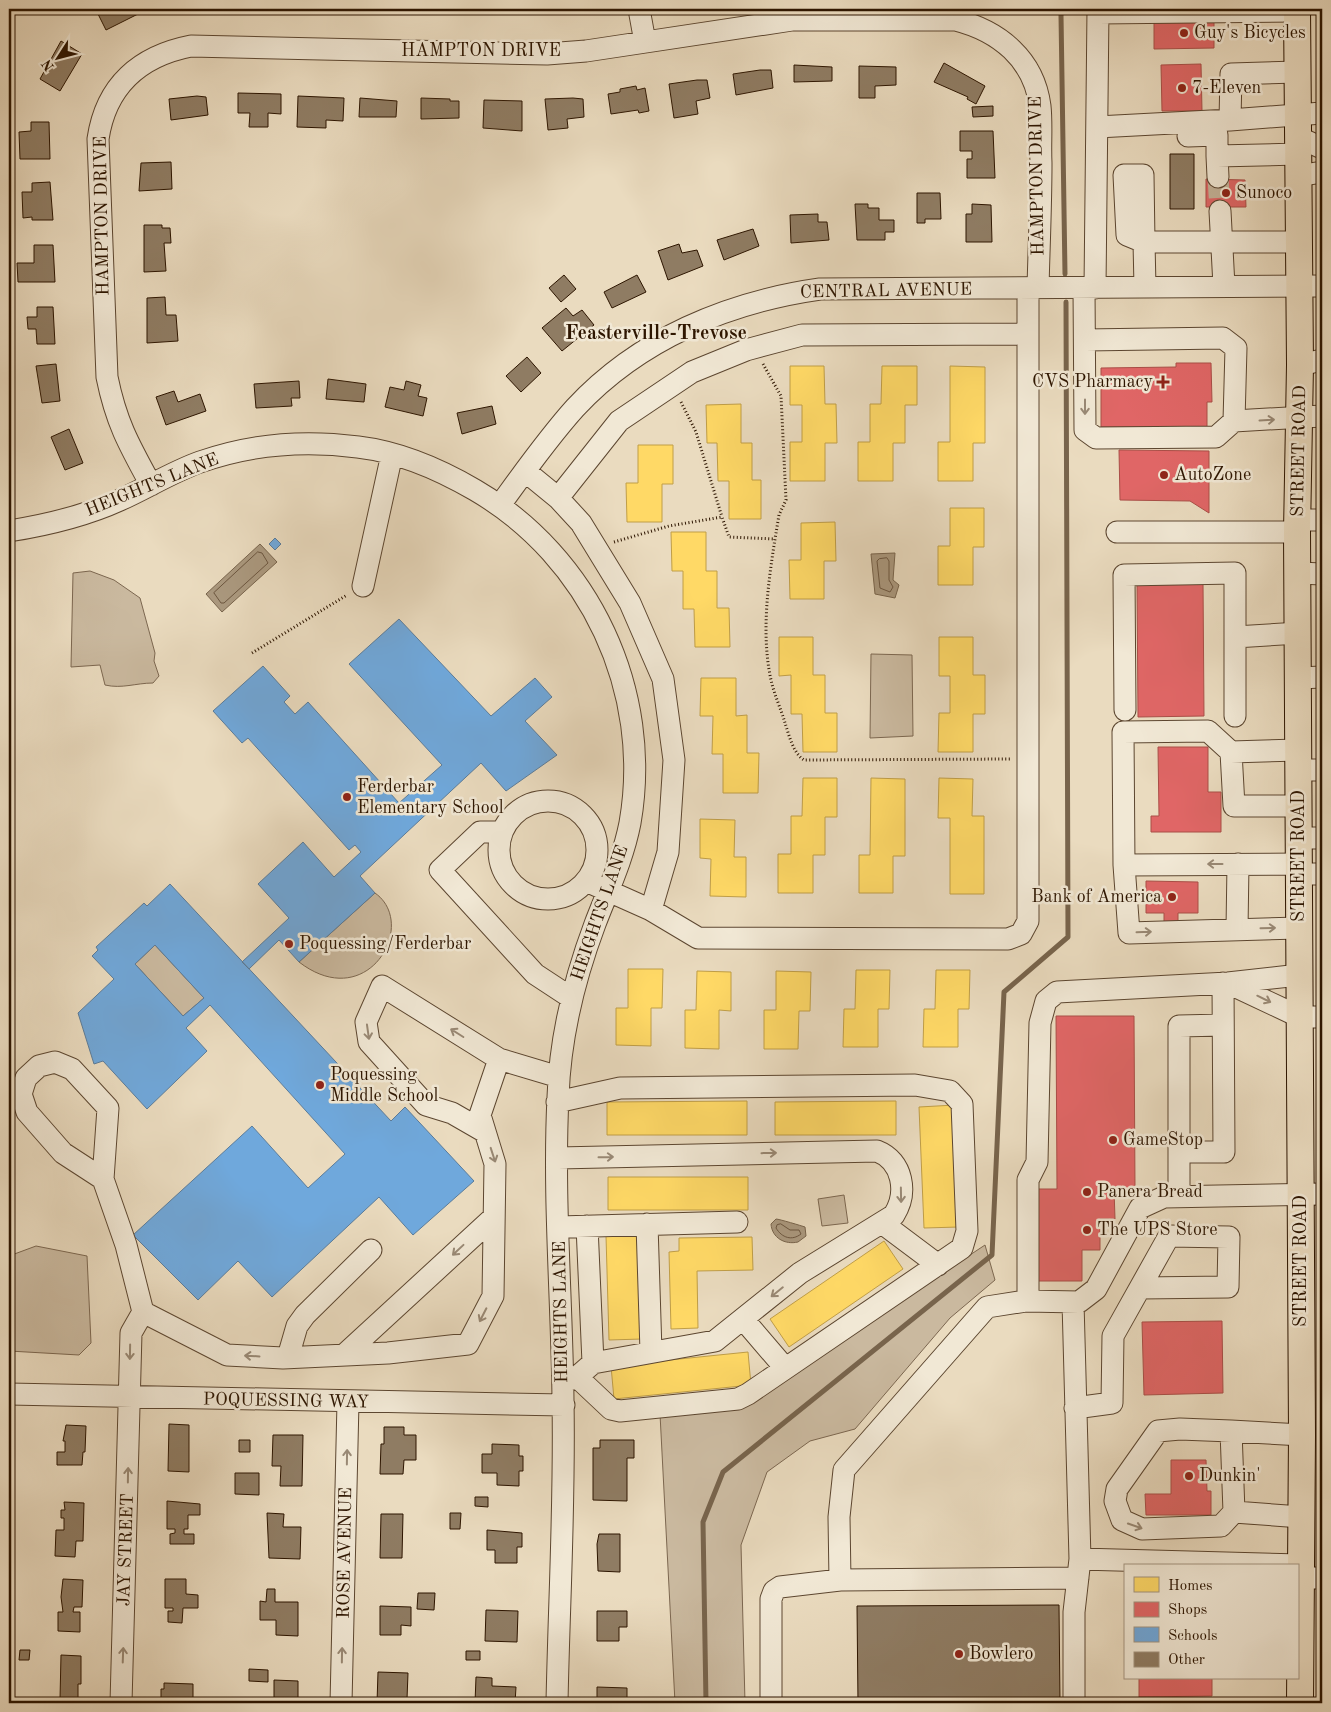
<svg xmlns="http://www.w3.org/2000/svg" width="1331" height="1712" font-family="'Old Standard TT',serif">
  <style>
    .green { fill: #cab99f; stroke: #7c6750 }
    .water { fill: #aa987e; stroke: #78644c }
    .homes { fill: #ffd966; stroke: #c09e47 }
    .shops { fill: #e06666; stroke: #aa4e47 }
    .schools { fill: #6fa8dc; stroke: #5b7c9a; fill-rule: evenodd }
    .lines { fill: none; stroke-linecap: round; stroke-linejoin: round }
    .shore { stroke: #6c563f; stroke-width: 1 }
    .stream { stroke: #78644c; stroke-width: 5 }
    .building { fill: #8f7c63; stroke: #2d1500 }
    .minor-tunnel { stroke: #c4b399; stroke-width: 21; stroke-dasharray: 21 11; stroke-linecap: butt }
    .minor-casing { stroke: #5c4630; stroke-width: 23 }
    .major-casing { stroke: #2d1500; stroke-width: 28 }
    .path { stroke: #2d1500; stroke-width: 3; stroke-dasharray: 1 2.5; stroke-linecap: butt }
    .minor { stroke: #f1e8d5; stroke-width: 21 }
    .major { stroke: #eadbbf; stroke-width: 26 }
    .oneway { stroke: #998975 }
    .poi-dot { fill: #8f2418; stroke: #f1e8d5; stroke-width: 2 }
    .labels { text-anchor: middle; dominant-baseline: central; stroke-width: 5; stroke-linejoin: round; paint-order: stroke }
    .poi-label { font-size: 18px; fill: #2d1500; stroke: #f1e8d5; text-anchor: start }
    .street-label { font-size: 18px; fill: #2d1500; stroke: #f1e8d5 }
    .quarter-label { font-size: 20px; font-weight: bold; fill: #2d1500; stroke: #f1e8d5 }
  </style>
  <rect width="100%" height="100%" fill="#eadbbf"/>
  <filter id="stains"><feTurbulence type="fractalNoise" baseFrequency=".004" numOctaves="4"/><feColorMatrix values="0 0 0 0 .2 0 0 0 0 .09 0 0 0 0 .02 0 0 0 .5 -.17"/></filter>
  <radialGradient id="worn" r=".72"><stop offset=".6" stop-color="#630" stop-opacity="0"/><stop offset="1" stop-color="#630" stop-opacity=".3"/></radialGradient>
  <!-- green -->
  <path class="green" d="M90,571L114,580L140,598L155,653L154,661L159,676L153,683C136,683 122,689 105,685L100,665L71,667L73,573Z
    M871,654L912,655L913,736L870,738Z
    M375,893C419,924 368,1015 299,962Z
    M155,945L204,998L183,1016L135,964Z
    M844,1195L848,1223L822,1226L818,1199Z
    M985,1245L995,1280L950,1318L855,1429L810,1441L767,1472L741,1545L745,1703H675L660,1414L742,1406Z
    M36,1246L87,1256L91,1343L79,1355L9,1351V1256Z"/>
  <!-- water -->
  <path class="water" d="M260,544L277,562L222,612L206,594Z
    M895,553L893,580L899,585L895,598L875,594L871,554Z
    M776,1219C779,1219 802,1226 805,1227L806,1236L798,1242C785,1245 772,1238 771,1224Z"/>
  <!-- homes -->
  <path class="homes" d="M790,366H824L825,404H836L837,443H825V481H790V442H802V405H790Z
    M882,366H917V405H905V443H893V481H858V442H870V404H881Z
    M950,366L985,367V443H973V481H938V442H950Z
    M741,404V443H752V480H761V519H729V481H718L717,443H707L706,405Z
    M638,445H673V484H662V522H627L626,483H638Z
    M950,508H984V547H973V585H938V546H950Z
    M835,522L836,561H824V599H790L789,560H801V523Z
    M671,532H706V571H717V608H729L730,647H695L694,609H683V571H672Z
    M779,637H813V675H825V713H837V752H803L802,714H791V675L779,676Z
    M939,637H973V675H985V714H973V752H938L939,713H950V676H939Z
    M701,678H736V716L747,715V753H759L758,793H723V754H712L713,716H700Z
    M803,778H837V817H825V855H813V893H778V854H791V816H802Z
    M871,778L905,779V856H893V893H859V855H870Z
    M939,778L973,779L972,816H984V894H950V818H938Z
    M700,819L735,820L734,857H746V897L710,896L711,859L700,858Z
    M628,969H663L662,1008H651V1046L616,1045V1008H628Z
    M856,970H890L889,1009H878V1047H843L844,1009H855Z
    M936,970H970L969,1009H958V1047H923L924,1009H935Z
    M697,971L731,972V1011L719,1010V1049L685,1048V1010H696Z
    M776,971L811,972L810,1011H799L798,1049H764V1010H776Z
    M747,1101V1135H607V1102Z
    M896,1101V1135H775V1102Z
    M955,1105L959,1227L924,1228L919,1107Z
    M608,1177H748V1210H608Z
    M640,1235L642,1339L609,1340L606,1236Z
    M752,1237L753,1270L697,1271L698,1328L671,1329L669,1252L679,1251V1238Z
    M884,1241L903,1269L789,1347L770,1319Z
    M748,1352L751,1385L614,1399L611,1366Z"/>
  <!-- shops -->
  <path class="shops" d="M1154,17H1214V48L1154,49Z
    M1201,64L1202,111H1162L1161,65Z
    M1206,179L1245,180L1246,207H1206Z
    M1176,363H1211L1212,402H1207V427H1101V368L1176,367Z
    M1119,450L1209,451V513L1190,501L1120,500Z
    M1137,582H1203L1204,716L1138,717Z
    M1158,747H1208V792H1221V832H1151V816H1159Z
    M1146,881L1198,882V913H1178V926H1164V913H1146Z
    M1056,1016H1134L1135,1189H1114L1115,1219H1100V1250H1082V1281H1037V1189H1057Z
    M1222,1321L1223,1393L1144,1395L1142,1322Z
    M1171,1460H1206L1207,1491H1211V1515H1146L1145,1494H1171Z
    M1139,1678H1212V1696L1139,1697Z"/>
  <!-- schools -->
  <path class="schools" d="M275,538L281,544L275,550L269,544Z
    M399,619L491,716L535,678L552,697L525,721L557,755L506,791L481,763L360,876L375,893L299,962L279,940L249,969L242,962L289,918L258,884L303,842L334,877L361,852L355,845L349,850L248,738L242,743L213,711L263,666L290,696L284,702L295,714L308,702L399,803L442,765L349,664Z
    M170,884L391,1121L405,1107L474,1181L413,1235L379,1197L272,1297L238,1261L198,1300L133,1235L252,1126L308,1188L345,1154L210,1005L186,1028L207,1051L147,1109L103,1061L94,1064L78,1013L114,979L92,956L98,950L96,947L144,903L147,906ZM155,945L204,998L183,1016L135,964Z"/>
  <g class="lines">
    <!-- shore -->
    <path class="shore" d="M258,552L262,553L268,563L224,603H221L214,593Z
      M887,558L889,561V580L893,587L890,592L880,588L877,561L879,559Z
      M781,1224L790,1230H799L801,1234C792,1241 782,1238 776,1228L777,1225Z"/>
    <!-- stream -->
    <path class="stream" d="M1064,9L1061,15L1065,274
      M706,1703L703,1522L723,1472L992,1255L1004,992L1068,937L1066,302"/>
  </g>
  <!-- building -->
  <path class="building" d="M109,9H138L140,13L106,30L98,14Z
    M61,41L82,54L60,91L40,79Z
    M944,63L985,86L976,104L967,99L968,97L934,82Z
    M794,65L832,67V81L794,82Z
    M859,66L896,67V85L875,86V98H859Z
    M760,70H771L773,88L736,95L733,74Z
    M697,80H707L710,98L696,101L698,114L674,118L669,84Z
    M636,86L637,90L645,88L649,111L639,113L638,110L611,114L608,94L620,92V89Z
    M238,93L281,94V114L268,113V127H249L250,113H238Z
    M197,96L206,97L208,115L171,120L169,99Z
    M298,96L344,98L343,121L326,120V128L297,127Z
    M360,98L397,101L396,117H359Z
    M421,98L450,99V101H459V118L421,119Z
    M573,98L583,99L584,117L567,119L568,128L548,130L545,99Z
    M484,100L522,101V131L483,128Z
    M993,106V116L973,117L972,107Z
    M31,122H49L50,159H20L19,132L31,131Z
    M960,131H993L995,178H967V159H972V151H960Z
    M1170,154H1194V209H1170Z
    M171,162L172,189L139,191L141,163Z
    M50,182L53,220H32V217L23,218L22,192H32V183Z
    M917,193H940L941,219H925V223H917Z
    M855,204H868V208H879V220H894V232H885V240H857Z
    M972,204L991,205L992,242H966V214H972Z
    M818,214V222H827L829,240L791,243L790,215Z
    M144,225H162V228H170L171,243H164L166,271L144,272Z
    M753,229L759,246L724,260L717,240Z
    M679,244L682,253L697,250L703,266L668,280L658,251Z
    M34,245H53L55,282H18L17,263H34Z
    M564,275L576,289L561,302L549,288Z
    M637,275L646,292L612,308L604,292Z
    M165,297L166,315H176L178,341L147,343V298Z
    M37,307H53L55,344H37L36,329H28L27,317H37Z
    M566,308L573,316L582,310L594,325L562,351L542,328Z
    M527,357L541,373L521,392L506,376Z
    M56,364L60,401L42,403L36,366Z
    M328,379L366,384L364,402L326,399Z
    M299,381L300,398H291L292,406L256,408L254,384Z
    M406,381L421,385L418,396L427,398L423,416L385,407L390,387L404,390Z
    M174,391L178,402L200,394L206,411L166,425L156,397Z
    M492,406L496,424L462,434L457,413Z
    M69,429L83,463L65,470L51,437Z
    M169,1424L189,1425V1472L168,1471Z
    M66,1425L86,1426L85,1452H83L82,1465H57V1452H65V1441H63Z
    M384,1427H404V1435H416V1460H404L403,1474H380L381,1444H384Z
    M273,1435H303L302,1486H280L281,1466H272Z
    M239,1440H250V1452H239Z
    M600,1440H634V1458H627V1501L593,1500V1448H600Z
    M492,1444L519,1445V1456H523V1471H519V1486L497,1485V1473H482V1454H492Z
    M235,1473H259V1495L235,1494Z
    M475,1497H488V1507L475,1506Z
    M167,1501L200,1504V1515H188V1529H184V1534H194V1544H170V1534L175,1533V1529H167Z
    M64,1502L84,1503L83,1541H76L75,1557L55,1556L56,1530H64V1518H61V1510H65Z
    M267,1513L284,1514L283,1527H301L300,1559L269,1558Z
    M450,1513H461L460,1529H450Z
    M381,1514H403L402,1558H380Z
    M487,1530L522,1533V1547H517V1563H495V1550H487Z
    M599,1534H620V1572L598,1571L597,1544Z
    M63,1579L83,1580L82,1607H74L73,1612H80V1632L58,1631V1612H63L61,1597Z
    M165,1579H186V1594L198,1595V1608H183L182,1623L168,1622V1611H173V1608H165Z
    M267,1589H275V1602H298V1636L276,1635V1620H260V1601L266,1602Z
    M418,1593H435L434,1610L417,1609Z
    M1059,1605L1060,1703H858L857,1606Z
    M380,1606L411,1607V1626L401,1625V1635H380Z
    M486,1610L518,1611L517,1642L485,1641Z
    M597,1611H627V1627H619V1641H597Z
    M20,1650H30L29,1660H19Z
    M466,1651H480V1660H466Z
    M61,1655L81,1656V1684H78V1699H60Z
    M249,1669L268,1670V1682L249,1681Z
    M378,1672L408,1673L407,1699H400L399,1703H377Z
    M476,1677L492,1678V1686L516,1687L515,1703H475Z
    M274,1680L298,1681V1703H274Z
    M164,1683L193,1684V1703H161V1689H164Z
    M597,1687L627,1688V1703H597Z"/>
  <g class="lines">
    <!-- minor-tunnel -->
    <path class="minor-tunnel" d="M1218,177L1220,211"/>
    <!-- minor casing -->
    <g class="minor-casing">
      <path id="minor" d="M639,9L645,42
        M1098,13L1298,11
        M1230,120L1322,113
        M1097,127L1230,120L1231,74L1297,72
        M1188,136L1217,135V156L1298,154
        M1298,137L1322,148
        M1217,156L1218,177
        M1298,176L1322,172
        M1220,211L1224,286
        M1145,287L1144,242L1127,235L1124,175H1143L1144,242H1298
        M1084,288L1085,430L1096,438L1216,437L1234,421L1322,416
        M1095,288L1098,9
        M1085,340L1223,338L1236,348L1234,421
        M1300,365L1322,360
        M525,471L558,498L581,523L630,603L663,679L674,760L668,852L651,910
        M151,485C129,445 116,422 107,377L98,139C106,85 140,56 191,46L547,54L586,51L792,20H956C999,31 1034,59 1040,106C1042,125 1040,144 1041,163C1041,205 1039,247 1038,288
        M558,498L619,421L692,372L746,350L802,335L1028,334
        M500,505C524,472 548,438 575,408C639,339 728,302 820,289L1322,286
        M1298,520H1322
        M9,531C47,525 85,516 120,500C147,488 172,472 200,462C251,444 305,440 358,447C400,452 439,469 475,490C590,557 653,691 630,823C623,859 608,890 595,924C574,980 560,1037 558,1097C553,1198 562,1300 563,1400C565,1501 559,1602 557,1703
        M1117,532H1297
        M1299,573L1322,574
        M363,586L392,454
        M1299,678L1322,677
        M1125,710L1124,575L1235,573V637L1299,633
        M1235,716V637
        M1299,750L1231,752L1234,806H1299
        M1231,752L1208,731L1123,732L1124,865L1129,933L1299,928
        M1299,770H1322
        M499 850a49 49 0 1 1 98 0a49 49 0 1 1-98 0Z
        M502,832H480L440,870L535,974L570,997
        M1299,838H1322
        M1124,865L1299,864
        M1299,874H1322
        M586,881L651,910L698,938L1008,939L1021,934L1028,921V289
        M1237,929L1238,864
        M1230,984L1300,1017H1322
        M557,1102L620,1088L915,1085L950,1091L962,1104L967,1231L962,1248L748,1394L738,1399L620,1411L611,1409L577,1377
        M485,1132L452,1113L426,1105L369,1042L366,1022L382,986L499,1059L559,1077
        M1180,1152H1224L1223,983
        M558,1158L877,1151C903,1161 908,1193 894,1215L800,1273L715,1341L593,1363L577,1377L564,1382
        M103,1179L63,1153L27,1112L21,1094L26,1078L39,1066L55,1062L72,1069L108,1108L103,1179L126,1245L143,1312
        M1179,1196V1026L1223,1025
        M882,1223L938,1265
        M647,1224L651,1352
        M587,1226L593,1363
        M559,1227L737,1222
        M1028,1301V1180L1037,1162L1040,1023L1046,1001L1057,992L1228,983L1299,975
        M1073,1302L1080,1559L1074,1612V1703
        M743,1319L785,1368
        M344,1355L494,1217
        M288,1357L297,1326L305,1315L371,1250
        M9,1394L564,1405
        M1075,1408L1112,1403L1113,1336L1169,1236L1229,1237L1228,1287L1140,1288
        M1231,1431L1180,1429L1158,1431L1117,1489L1115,1501L1122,1520L1142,1529L1221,1526L1234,1512
        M1301,1517L1234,1512L1231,1431L1302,1435
        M1080,1559L1301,1565
        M1301,1578H1322
        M840,1580L839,1517L844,1470L987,1307L1026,1301L1079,1302L1096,1289L1140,1208L1164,1197L1322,1194
        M121,1703L131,1333L143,1312L227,1355L283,1358L388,1353L468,1344L493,1296L495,1164L480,1115L499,1059
        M341,1703L348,1402
        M771,1703V1599L774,1591L780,1587L840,1580L1078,1578"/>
    </g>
    <!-- major casing -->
    <g class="major-casing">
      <path id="major" d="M1297,9L1300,365L1297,532L1302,1435L1300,1703"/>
    </g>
    <!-- path -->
    <path class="path" d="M763,364L781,396L786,500L779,515L775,539
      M681,402L696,432L722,517
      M614,542L669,526L722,517L729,537L775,539C768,584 761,634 771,680C774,694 781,709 785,723C789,735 793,753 804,760L1011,759
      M252,653L347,595"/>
    <!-- minor -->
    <use href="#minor" class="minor"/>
    <!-- major -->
    <use href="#major" class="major"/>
  </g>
  <!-- one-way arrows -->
  <defs><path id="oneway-shaft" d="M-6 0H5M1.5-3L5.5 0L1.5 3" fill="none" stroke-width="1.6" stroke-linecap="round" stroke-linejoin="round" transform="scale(1.25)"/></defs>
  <g class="oneway">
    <use href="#oneway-shaft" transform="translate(1085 407) rotate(90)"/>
    <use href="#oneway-shaft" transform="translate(1267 420) rotate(-3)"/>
    <use href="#oneway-shaft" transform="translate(1215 864) rotate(180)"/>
    <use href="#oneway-shaft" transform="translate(1268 928) rotate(-1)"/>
    <use href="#oneway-shaft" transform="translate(1144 932) rotate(-2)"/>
    <use href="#oneway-shaft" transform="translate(1264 999) rotate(26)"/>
    <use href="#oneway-shaft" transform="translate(368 1032) rotate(82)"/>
    <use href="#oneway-shaft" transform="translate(457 1033) rotate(-148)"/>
    <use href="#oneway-shaft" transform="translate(769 1153) rotate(-1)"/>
    <use href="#oneway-shaft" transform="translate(493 1155) rotate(72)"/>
    <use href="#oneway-shaft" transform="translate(606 1157) rotate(-1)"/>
    <use href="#oneway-shaft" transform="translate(901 1195) rotate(89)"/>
    <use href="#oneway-shaft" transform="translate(458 1250) rotate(137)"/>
    <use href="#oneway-shaft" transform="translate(777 1292) rotate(141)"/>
    <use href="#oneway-shaft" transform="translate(483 1315) rotate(117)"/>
    <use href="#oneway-shaft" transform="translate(130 1352) rotate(91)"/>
    <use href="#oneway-shaft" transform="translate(252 1356) rotate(-177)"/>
    <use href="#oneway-shaft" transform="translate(347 1457) rotate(-89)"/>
    <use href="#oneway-shaft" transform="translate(128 1475) rotate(-89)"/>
    <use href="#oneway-shaft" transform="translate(1135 1526) rotate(19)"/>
    <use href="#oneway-shaft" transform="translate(123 1655) rotate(-88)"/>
    <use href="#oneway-shaft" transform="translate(342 1655) rotate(-89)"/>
  </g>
  <!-- markers -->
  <g class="poi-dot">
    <circle cx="1184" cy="33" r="5"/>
    <circle cx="1182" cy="88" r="5"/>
    <circle cx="1226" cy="193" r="5"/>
    <path d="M1160.5 374.5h5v5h5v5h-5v5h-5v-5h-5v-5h5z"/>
    <circle cx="1164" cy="475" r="5"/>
    <circle cx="347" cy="797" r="5"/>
    <circle cx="1172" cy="897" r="5"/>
    <circle cx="289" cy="944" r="5"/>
    <circle cx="320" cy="1085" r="5"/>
    <circle cx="1113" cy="1140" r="5"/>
    <circle cx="1087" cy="1192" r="5"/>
    <circle cx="1087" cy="1230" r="5"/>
    <circle cx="1189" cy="1476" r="5"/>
    <circle cx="959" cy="1654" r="5"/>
  </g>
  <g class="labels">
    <!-- poi labels -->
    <g class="poi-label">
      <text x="1194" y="33">Guy's Bicycles</text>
      <text x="1192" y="88">7-Eleven</text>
      <text x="1236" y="193">Sunoco</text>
      <text x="1153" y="382" text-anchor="end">CVS Pharmacy</text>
      <text x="1174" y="475">AutoZone</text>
      <text x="357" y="787">Ferderbar<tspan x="357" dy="21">Elementary School</tspan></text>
      <text x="1162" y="897" text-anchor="end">Bank of America</text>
      <text x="299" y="944">Poquessing/Ferderbar</text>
      <text x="330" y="1075">Poquessing<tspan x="330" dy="21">Middle School</tspan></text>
      <text x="1123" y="1140">GameStop</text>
      <text x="1097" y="1192">Panera Bread</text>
      <text x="1097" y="1230">The UPS Store</text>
      <text x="1199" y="1476">Dunkin'</text>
      <text x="969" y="1654">Bowlero</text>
    </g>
    <!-- street labels -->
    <g class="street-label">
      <text x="481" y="51">HAMPTON DRIVE</text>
      <text transform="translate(1037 176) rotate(-91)">HAMPTON DRIVE</text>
      <text transform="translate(102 216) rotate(-91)">HAMPTON DRIVE</text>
      <text transform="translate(886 291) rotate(-1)">CENTRAL AVENUE</text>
      <text transform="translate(1299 451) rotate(-89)">STREET ROAD</text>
      <text transform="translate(152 485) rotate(-22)">HEIGHTS LANE</text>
      <text transform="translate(1299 856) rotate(-90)">STREET ROAD</text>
      <text transform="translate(600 913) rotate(-71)">HEIGHTS LANE</text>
      <text transform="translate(1301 1261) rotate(-90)">STREET ROAD</text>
      <text transform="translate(561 1312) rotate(-91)">HEIGHTS LANE</text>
      <text transform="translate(286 1401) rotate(1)">POQUESSING WAY</text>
      <text transform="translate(126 1550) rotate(-88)">JAY STREET</text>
      <text transform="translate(345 1553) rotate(-89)">ROSE AVENUE</text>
    </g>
    <!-- quarter labels -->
    <g class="quarter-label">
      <text x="656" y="334">Feasterville-Trevose</text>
    </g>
  </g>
  <!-- margin -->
  <rect width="1331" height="1712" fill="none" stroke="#eadbbf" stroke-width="30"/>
  <rect x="10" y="10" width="1311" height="1692" fill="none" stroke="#2d1500" stroke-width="2.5"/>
  <rect x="15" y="15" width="1301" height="1682" fill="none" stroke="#2d1500"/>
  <!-- legend -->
  <rect x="1124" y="1564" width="175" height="115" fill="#f1e8d5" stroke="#a39480"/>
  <rect x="1134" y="1577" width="25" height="15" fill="#ffd966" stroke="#a39480"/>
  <text x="1168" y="1590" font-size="15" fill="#2d1500">Homes</text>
  <rect x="1134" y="1602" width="25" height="15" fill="#e06666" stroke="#a39480"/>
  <text x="1168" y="1614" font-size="15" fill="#2d1500">Shops</text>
  <rect x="1134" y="1627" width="25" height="15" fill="#6fa8dc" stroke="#a39480"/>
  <text x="1168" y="1640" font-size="15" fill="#2d1500">Schools</text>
  <rect x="1134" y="1652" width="25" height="15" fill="#8f7c63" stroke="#a39480"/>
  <text x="1168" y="1664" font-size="15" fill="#2d1500">Other</text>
  <!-- north arrow -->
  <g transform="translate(58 58) rotate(234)" stroke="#f1e8d5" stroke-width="4" paint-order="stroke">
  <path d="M0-4L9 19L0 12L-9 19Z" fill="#2d1500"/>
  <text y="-8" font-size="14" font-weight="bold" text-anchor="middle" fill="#2d1500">N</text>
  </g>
  <rect width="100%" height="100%" filter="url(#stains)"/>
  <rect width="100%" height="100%" fill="url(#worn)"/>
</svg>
